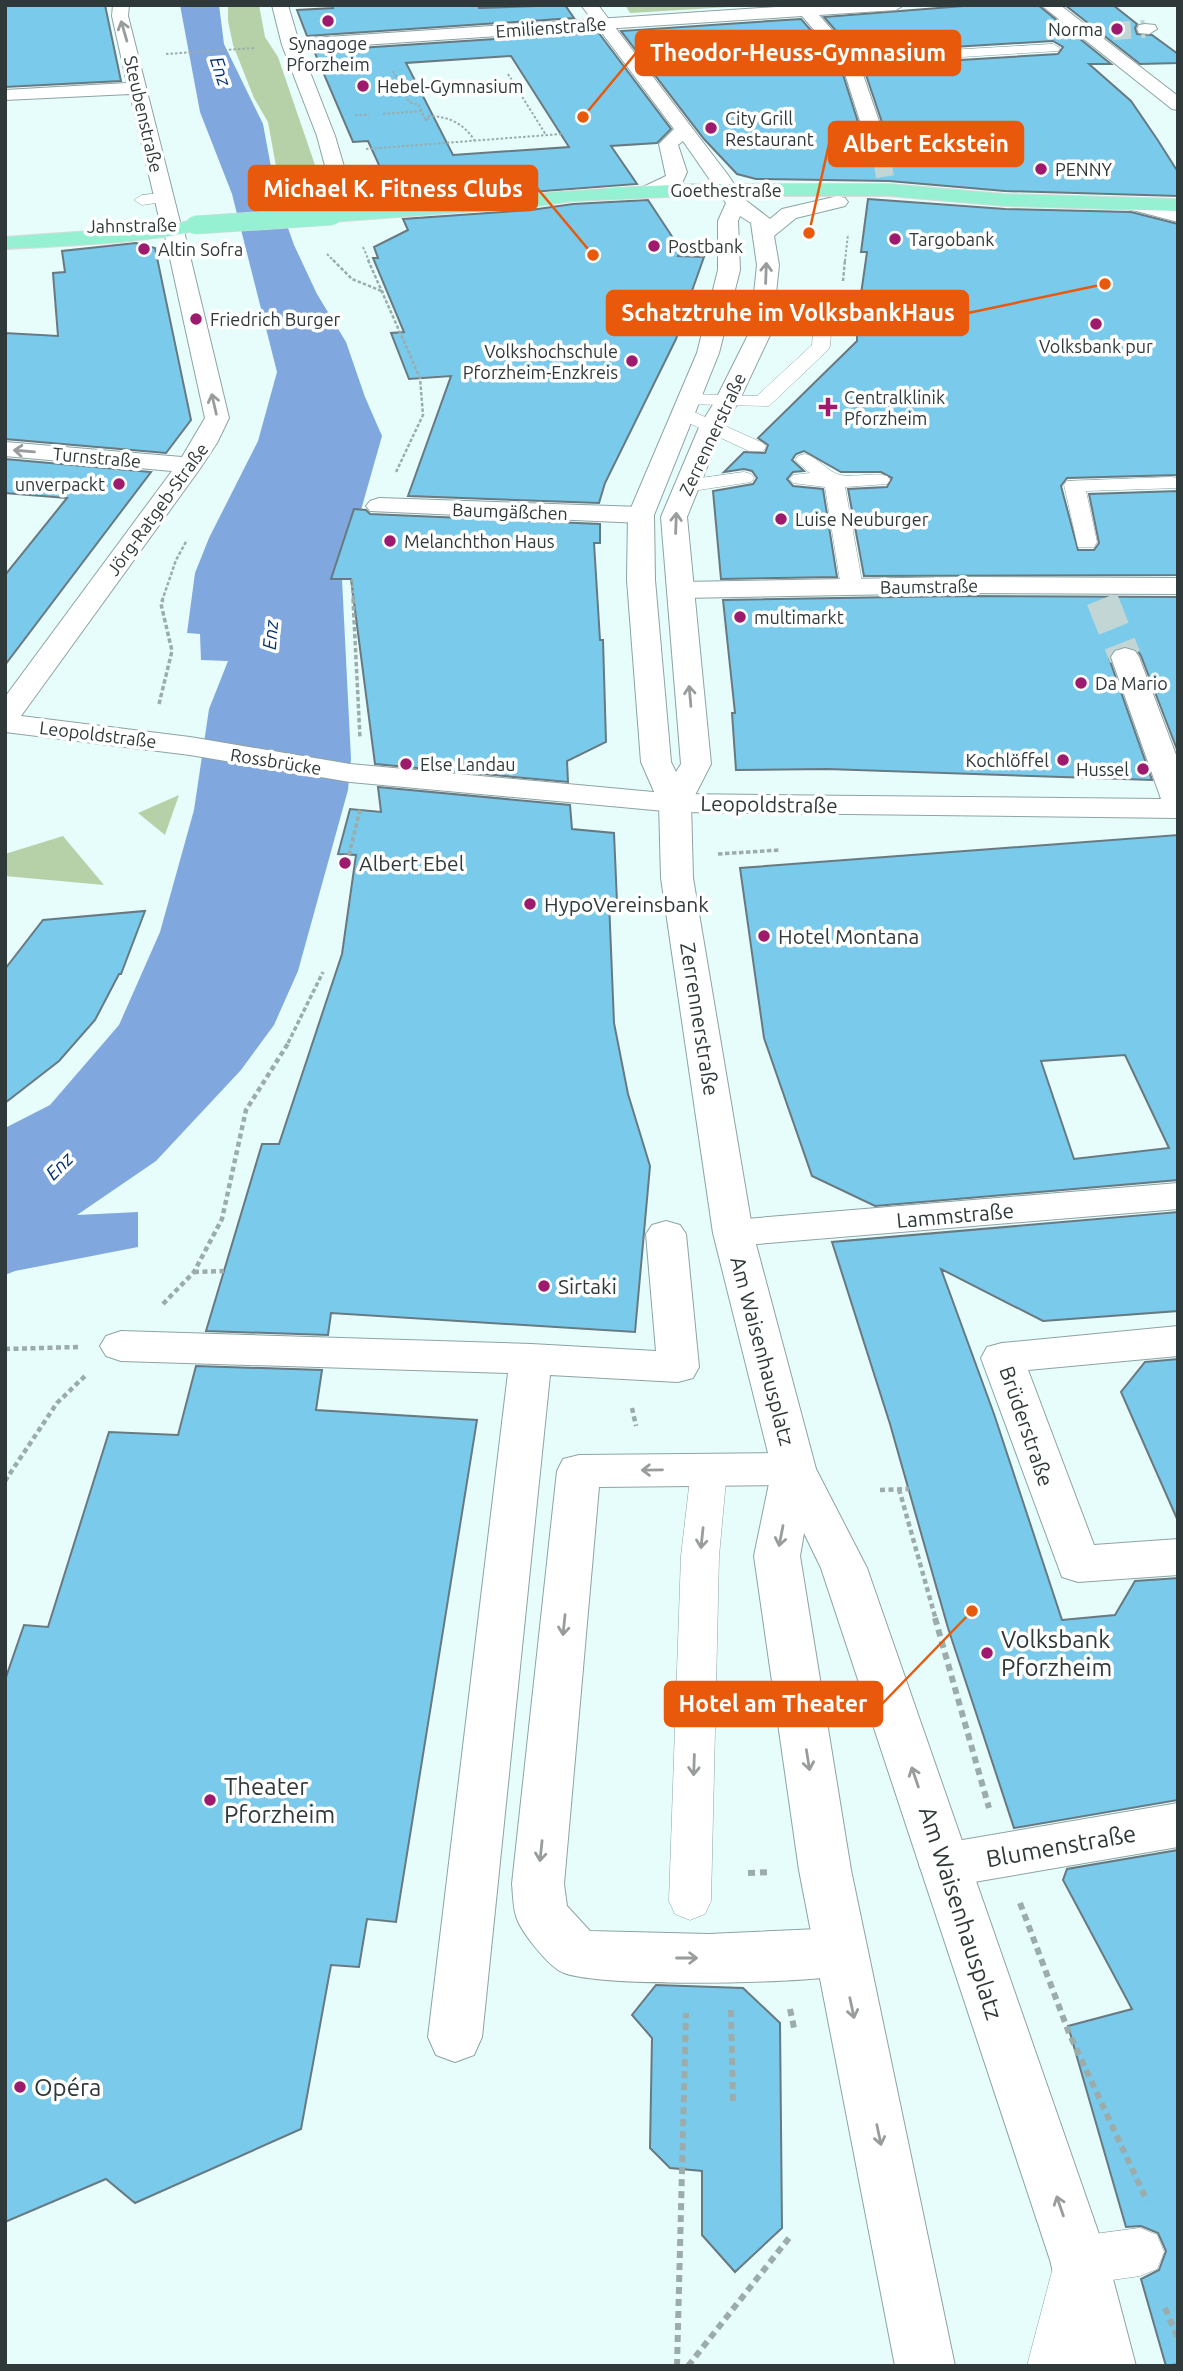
<svg xmlns="http://www.w3.org/2000/svg" width="1183" height="2371" font-family="Ubuntu,sans-serif">
  <style>
    .green { fill: #b6d1a8 }
    .water { fill: #80a7de }
    .building { fill: #7acaeb; stroke: #687981; stroke-width: 2; fill-rule: evenodd }
    .lines { fill: none; stroke-linecap: round; stroke-linejoin: round }
    .street-tunnel-far1 { stroke: #c2d6d5; stroke-width: 18; stroke-dasharray: 18 10; stroke-linecap: butt }
    .street-tunnel { stroke: #c2d6d5; stroke-width: 32; stroke-dasharray: 32 16; stroke-linecap: butt }
    .lane-casing { stroke: #8ea3a3; stroke-width: 1 }
    .street-casing { stroke: #8ea3a3; stroke-width: 2 }
    .secondary-casing { stroke: #8ea3a3; stroke-width: 2 }
    .primary-casing { stroke: #dadbdb; stroke-width: 2 }
    .path-far4 { stroke: #9bacab; stroke-width: 2; stroke-dasharray: 2.5 2; stroke-linecap: butt }
    .path-far3 { stroke: #9bacab; stroke-width: 2.5; stroke-dasharray: 3.5 2; stroke-linecap: butt }
    .path-far2 { stroke: #9bacab; stroke-width: 3.5; stroke-dasharray: 4.5 2.5; stroke-linecap: butt }
    .path-far1 { stroke: #9bacab; stroke-width: 4.5; stroke-dasharray: 5 3.5; stroke-linecap: butt }
    .path { stroke: #9bacab; stroke-width: 6; stroke-dasharray: 7 5; stroke-linecap: butt }
    .lane { fill: #fff; fill-rule: evenodd }
    .street { fill: #fff; fill-rule: evenodd }
    .secondary { fill: #fff; fill-rule: evenodd }
    .primary { fill: #95f1d1; fill-rule: evenodd }
    .primary-bridge-casing { stroke: #dadbdb; stroke-width: 19; stroke-linecap: butt }
    .primary-bridge { stroke: #95f1d1; stroke-width: 18 }
    .oneway { stroke: #989c9c }
    .poi-dot { fill: #9d1a6c; stroke: #fff; stroke-width: 2.5 }
    .labels { text-anchor: middle; dominant-baseline: central; stroke-width: 7; stroke-linejoin: round; paint-order: stroke }
    .far-street-label { font-size: 18px; fill: #303939; stroke: #fff }
    .far-poi-label { font-size: 18px; fill: #303939; stroke: #fff; text-anchor: start }
    .far-water-label { font-size: 19px; font-style: italic; fill: #003170; stroke: #fff }
    .street-label { font-size: 21px; fill: #303939; stroke: #fff }
    .poi-label { font-size: 21px; fill: #303939; stroke: #fff; text-anchor: start }
    .near-poi-label { font-size: 24px; fill: #303939; stroke: #fff; text-anchor: start }
    .near-street-label { font-size: 24px; fill: #303939; stroke: #fff }
    .leader { fill: none; stroke: #e8590c; stroke-width: 2.5 }
    .callout-dot { fill: #e8590c; stroke: #fff; stroke-width: 2.5 }
    .callout { fill: #e8590c; stroke: #e8590c; stroke-width: 2.5 }
    .callout-label { font-size: 23px; text-anchor: middle; font-weight: bold; fill: #fff }
  </style>
  <rect width="100%" height="100%" fill="#e6fdfc"/>
  <!-- green -->
  <path class="green" d="M228,5H259L265,37L278,57L328,203L283,205L268,122L254,98L233,45L228,21Z
    M625,5H762L630,13Z
    M179,795L165,835L138,813Z
    M63,836L104,885L5,876V854Z"/>
  <!-- water -->
  <path class="water" d="M180,5H219L224,44L263,124L276,194L294,245L317,294L346,342L365,397L382,436L361,510H354L331,579H342L351,759L348,790L298,971L274,1025L241,1070L156,1161L77,1215L138,1212V1247L15,1271L5,1275V1128L50,1105L119,1025L160,932L194,810L209,709L228,661L201,660L200,634L187,633L195,573L209,538L258,441L277,372L232,194L200,112Z"/>
  <!-- building -->
  <path class="building" d="M5,5H105L121,81L5,87Z
    M332,5H478L479,8L565,5L574,18L307,36L297,10L333,8Z
    M976,5H1038L1111,64H1089L1131,101L1157,139L1178,172V196L1005,191L889,181L756,179L737,174L704,139L621,31L801,19L839,62L870,160L883,167L894,158L863,66L1058,54L1063,47L1053,41L855,53L824,17Z
    M1065,5H1113L1137,24L1135,28L1137,34L1152,35L1178,54V63L1140,64Z
    M598,32L671,129L657,143L611,146L637,184L396,202L368,141L353,142L314,51ZM511,56L569,147L453,155L406,63Z
    M868,199L1005,209L1131,212L1178,224V475L1067,478L1061,486L1078,550H1094L1099,543L1089,494L1178,491V575L864,576L848,489L887,487L892,478L881,472H841L804,451L796,454L792,460L804,471L793,472L787,479L793,486L823,489L837,577L721,579L713,491L753,484L757,478L752,471L744,469L724,472L744,452L765,453L768,445L758,438L857,341V323L869,316L859,308L867,252H861Z
    M648,200L681,250L678,256L704,257L688,302L651,300L640,306L645,315L684,317L676,339L605,483L599,503L408,496L451,376L409,379L391,333L404,332L373,258H378L374,247L408,230L403,219L531,210L573,204Z
    M136,243L155,248L191,420L166,453L5,439V333L58,336L53,273L65,272L62,251Z
    M5,459L151,472L5,665V575L67,498L5,493Z
    M354,509L366,510L370,514L600,524V543H594L600,640H603L606,742L567,761L568,782L375,764L351,579H331Z
    M959,596L1178,597V752L1141,656L1136,648L1124,645L1113,650L1109,658L1152,780L827,769L736,770L732,713H735L723,600Z
    M378,787L570,805L572,829L614,833L617,902L609,901L614,1023L628,1094L650,1166L635,1332L331,1313L328,1335L206,1331L262,1144H279L342,954L356,855L338,854L350,809L381,812Z
    M1178,835V1180L875,1206L812,1176L764,1038L740,868ZM1125,1055L1169,1148L1074,1159L1041,1061Z
    M145,911L121,974H119L95,1020L59,1061L5,1103V969L43,920Z
    M1178,1212V1311L1043,1321L941,1269L994,1414L1062,1620L1115,1615L1135,1581L1178,1578V1800L1014,1828L948,1628L890,1424L832,1242Z
    M1178,1359V1521L1121,1392L1145,1362Z
    M196,1366L322,1370L316,1410L477,1420L396,1922L367,1919L359,1967L331,1965L301,2129L135,2203L106,2179L5,2222V1680L24,1625L48,1627L109,1432L178,1435Z
    M1178,1850V2364L1166,2366L1141,2279L1159,2270L1166,2251L1158,2233L1141,2226L1126,2227L1068,2026L1132,2009L1063,1880L1067,1869Z
    M656,1985L743,1988L780,2023L782,2228L735,2272L702,2235V2171L670,2168L650,2148L652,2038L632,2015Z"/>
  <g class="lines">
    <!-- street-tunnel-far1 -->
    <path class="street-tunnel-far1" d="M1113,31L1145,29
      M882,159L885,177"/>
    <!-- street-tunnel -->
    <path class="street-tunnel" d="M1102,599L1125,657"/>
    <!-- lane casing -->
    <g class="lane-casing">
      <path id="lane" d="M1053,44L1060,48L1058,51L849,64L842,60L849,56Z
        M164,193L172,198L170,201L142,205L134,200L142,195Z
        M651,303L720,306L729,311L720,316L645,312L642,308L645,304Z
        M764,306L858,310L867,315L858,320H832L830,346L828,350L769,406L683,404L680,400L683,396L690,394L757,396L812,345L814,319L758,315L755,311L758,307Z
        M685,408L763,443L766,447L763,451H749L678,418L675,414Z
        M805,454C818,457 827,472 840,475C855,478 872,472 887,476L890,480L887,484L845,487L863,587L860,592H844L841,587L825,487L793,483L790,479L793,475L810,473L795,460L798,456Z
        M744,472L751,474L754,478L751,482L686,492L679,490L676,486L679,482L686,480Z
        M1171,477L1178,478V488L1086,491L1097,542L1094,547H1078L1064,485L1067,481Z
        M709,1457L722,1461L727,1470L719,1556L711,1901L705,1914L690,1920L675,1914L669,1901L681,1556L691,1470L696,1461Z
        M1140,2228L1157,2235L1164,2252L1157,2269L1140,2276L1098,2282L1077,2366H1027L1055,2260L1062,2243L1079,2236Z"/>
    </g>
    <!-- street casing -->
    <g class="street-casing">
      <path id="street" d="M113,5H129L128,16L180,222L178,226L184,231L229,418L217,443L199,470L21,716L190,737L350,764L675,794L1161,799L1111,657L1115,651L1125,648L1135,651L1139,657L1178,760V818L675,812L350,782L190,755L5,732V697L172,471L5,456V442L182,457L205,418L164,231L166,227L160,222L130,94L5,100V90L127,83L112,16Z
        M272,5H288L298,39L805,5H904L896,10L819,15L858,60L892,159L882,165L872,159L841,61L802,16L301,49L335,136L358,214L355,218H341L338,214L317,136L282,45Z
        M1145,24L1155,25L1157,29L1149,34L1139,33L1137,29L1139,25Z
        M1132,198L1178,210V222L1125,208L1122,204L1125,200Z
        M379,498L641,507L650,510L654,515L650,520L641,523L370,511L366,506L370,501Z
        M959,577L1178,578V594L959,593L681,598L671,596L667,590L671,584L681,582Z
        M1178,1183V1209L733,1246L719,1242L713,1233L719,1224L733,1220Z
        M666,1221L680,1225L686,1234L699,1367L693,1378L678,1382L550,1375L482,2037L474,2055L455,2062L436,2055L428,2037L508,1373L121,1361L106,1356L100,1346L106,1336L121,1331L531,1344L656,1351L646,1234L652,1225Z
        M1178,1326V1356L1028,1370L1094,1545L1178,1539V1575L1078,1582L1062,1577L981,1358L987,1347L1002,1343Z
        M794,1453L809,1457L816,1469L809,1481L794,1485L599,1487L564,1884L567,1906L590,1931L708,1934L840,1928L859,1935L866,1952L859,1969C852,1971 845,1975 839,1976C800,1983 583,1989 558,1970C545,1961 520,1931 516,1916C513,1906 513,1894 512,1884L557,1471L563,1459L579,1455Z
        M1178,1803V1847L945,1887L927,1881L919,1865L927,1849L945,1843Z"/>
    </g>
    <!-- secondary casing -->
    <g class="secondary-casing">
      <path id="secondary" d="M581,5H598L728,175L744,199L770,219L782,209L838,196L845,198L848,202L845,206L796,218L774,236L779,265L772,331L738,403L724,425L687,517L711,764L691,803L693,878L753,1233L816,1469L867,1568L1108,2260L1136,2366H1076L1050,2260L821,1568L804,1533L800,1556L851,1870L955,2366H895L799,1870L754,1556L772,1469L713,1233L661,878L659,803L641,762L627,580L628,515L697,353L718,270V221L726,203L683,141L678,145L687,172L682,183L657,195H643L640,191L643,187L666,176L659,144L674,129ZM740,216L751,223L757,265L750,331L714,403L700,425L661,517L681,764L676,772L671,762L655,580L654,515L719,353L740,270L738,221Z
        M1041,5H1060L1178,96V110L1172,109Z"/>
    </g>
    <!-- primary casing -->
    <g class="primary-casing">
      <path id="primary" d="M692,184H889L1005,194L1178,199V211L1005,206L889,196H692L573,201L531,207L332,222L325,220L322,216L325,212L332,210C452,201 572,189 692,184Z
        M195,219L202,221L205,225C192,242 35,247 5,249V237L173,225Z"/>
    </g>
    <!-- path-far4 -->
    <path class="path-far4" d="M166,54L255,48
      M393,71L409,102L419,105L425,119
      M508,74L546,135
      M383,114L422,111
      M355,115H369
      M425,120H429L427,116C449,116 463,123 475,141
      M366,149L561,134
      M363,247L369,261
      M327,254L334,261
      M845,261L848,234"/>
    <!-- path-far3 -->
    <path class="path-far3" d="M333,260L352,279L384,292
      M368,260L420,378L423,415L396,472
      M843,281L845,260
      M352,579L353,601
      M162,601L176,560L187,540"/>
    <!-- path-far2 -->
    <path class="path-far2" d="M353,599L360,738
      M159,704L172,651L161,604L163,599
      M718,854L780,850
      M349,855L360,810
      M288,1043L323,972"/>
    <!-- path-far1 -->
    <path class="path-far1" d="M194,1272L224,1271
      M163,1304L194,1272L222,1219L246,1110L289,1042
      M5,1349L78,1347
      M632,1408L636,1426
      M5,1481L57,1403L87,1374
      M899,1489L936,1620
      M880,1490L909,1489"/>
    <!-- path -->
    <path class="path" d="M935,1618L989,1808
      M748,1873L772,1872
      M1020,1903L1069,2033L1147,2201
      M790,2009L794,2028
      M731,2010L733,2104
      M1165,2308L1178,2338
      M677,2366L686,2013
      M688,2366L789,2238"/>
    <!-- lane -->
    <use href="#lane" class="lane"/>
    <!-- street -->
    <use href="#street" class="street"/>
    <!-- secondary -->
    <use href="#secondary" class="secondary"/>
    <!-- primary -->
    <use href="#primary" class="primary"/>
    <!-- primary-bridge casing -->
    <g class="primary-bridge-casing">
      <path id="primary-bridge" d="M195,225L332,216"/>
    </g>
    <!-- primary-bridge -->
    <use href="#primary-bridge" class="primary-bridge"/>
  </g>
  <!-- one-way arrows -->
  <defs><path id="oneway-shaft" d="M-6 0H5M1.5-3L5.5 0L1.5 3" fill="none" stroke-width="1.6" stroke-linecap="round" stroke-linejoin="round" transform="scale(1.75)"/></defs>
  <g class="oneway">
    <use href="#oneway-shaft" transform="translate(124 31) rotate(-106)"/>
    <use href="#oneway-shaft" transform="translate(766 273) rotate(-88)"/>
    <use href="#oneway-shaft" transform="translate(214 404) rotate(-103)"/>
    <use href="#oneway-shaft" transform="translate(24 451) rotate(-175)"/>
    <use href="#oneway-shaft" transform="translate(676 523) rotate(-88)"/>
    <use href="#oneway-shaft" transform="translate(690 696) rotate(-95)"/>
    <use href="#oneway-shaft" transform="translate(652 1470) rotate(179)"/>
    <use href="#oneway-shaft" transform="translate(781 1536) rotate(101)"/>
    <use href="#oneway-shaft" transform="translate(702 1538) rotate(96)"/>
    <use href="#oneway-shaft" transform="translate(564 1625) rotate(96)"/>
    <use href="#oneway-shaft" transform="translate(808 1760) rotate(81)"/>
    <use href="#oneway-shaft" transform="translate(694 1765) rotate(92)"/>
    <use href="#oneway-shaft" transform="translate(915 1777) rotate(-109)"/>
    <use href="#oneway-shaft" transform="translate(541 1851) rotate(96)"/>
    <use href="#oneway-shaft" transform="translate(687 1958)"/>
    <use href="#oneway-shaft" transform="translate(852 2008) rotate(78)"/>
    <use href="#oneway-shaft" transform="translate(879 2135) rotate(78)"/>
    <use href="#oneway-shaft" transform="translate(1060 2206) rotate(-109)"/>
  </g>
  <!-- markers -->
  <g class="poi-dot">
    <circle cx="328" cy="21" r="7"/>
    <circle cx="1117" cy="29" r="7"/>
    <circle cx="363" cy="86" r="7"/>
    <circle cx="711" cy="128" r="7"/>
    <circle cx="1041" cy="169" r="7"/>
    <circle cx="895" cy="239" r="7"/>
    <circle cx="654" cy="246" r="7"/>
    <circle cx="144" cy="249" r="7"/>
    <circle cx="196" cy="319" r="7"/>
    <circle cx="1096" cy="324" r="7"/>
    <circle cx="632" cy="361" r="7"/>
    <path d="M824.5 396.5h7v7h7v7h-7v7h-7v-7h-7v-7h7z"/>
    <circle cx="119" cy="484" r="7"/>
    <circle cx="781" cy="519" r="7"/>
    <circle cx="390" cy="541" r="7"/>
    <circle cx="740" cy="617" r="7"/>
    <circle cx="1081" cy="683" r="7"/>
    <circle cx="1063" cy="760" r="7"/>
    <circle cx="406" cy="764" r="7"/>
    <circle cx="1143" cy="769" r="7"/>
    <circle cx="345" cy="863" r="7"/>
    <circle cx="530" cy="904" r="7"/>
    <circle cx="764" cy="936" r="7"/>
    <circle cx="544" cy="1286" r="7"/>
    <circle cx="987" cy="1653" r="7"/>
    <circle cx="210" cy="1800" r="7"/>
    <circle cx="20" cy="2087" r="7"/>
  </g>
  <g class="labels">
    <!-- far-street labels -->
    <g class="far-street-label">
      <text transform="translate(551 27) rotate(-4)">Emilienstraße</text>
      <text transform="translate(144 114) rotate(77)">Steubenstraße</text>
      <text x="726" y="190">Goethestraße</text>
      <text transform="translate(132 225) rotate(-1)">Jahnstraße</text>
      <text transform="translate(712 434) rotate(-65)">Zerrennerstraße</text>
      <text transform="translate(97 457) rotate(5)">Turnstraße</text>
      <text transform="translate(157 509) rotate(-54)">Jörg-Ratgeb-Straße</text>
      <text transform="translate(510 511) rotate(2)">Baumgäßchen</text>
      <text transform="translate(929 586) rotate(-1)">Baumstraße</text>
      <text transform="translate(98 734) rotate(7)">Leopoldstraße</text>
      <text transform="translate(276 761) rotate(9)">Rossbrücke</text>
    </g>
    <!-- far-poi labels -->
    <g class="far-poi-label">
      <text x="1103" y="29" text-anchor="end">Norma</text>
      <text x="328" y="43" text-anchor="middle">Synagoge<tspan x="328" dy="21">Pforzheim</tspan></text>
      <text x="377" y="86">Hebel-Gymnasium</text>
      <text x="725" y="118">City Grill<tspan x="725" dy="21">Restaurant</tspan></text>
      <text x="1055" y="169">PENNY</text>
      <text x="909" y="239">Targobank</text>
      <text x="668" y="246">Postbank</text>
      <text x="158" y="249">Altin Sofra</text>
      <text x="210" y="319">Friedrich Burger</text>
      <text x="1096" y="346" text-anchor="middle">Volksbank pur</text>
      <text x="618" y="351" text-anchor="end">Volkshochschule<tspan x="618" dy="21">Pforzheim-Enzkreis</tspan></text>
      <text x="844" y="397">Centralklinik<tspan x="844" dy="21">Pforzheim</tspan></text>
      <text x="105" y="484" text-anchor="end">unverpackt</text>
      <text x="795" y="519">Luise Neuburger</text>
      <text x="404" y="541">Melanchthon Haus</text>
      <text x="754" y="617">multimarkt</text>
      <text x="1095" y="683">Da Mario</text>
      <text x="1049" y="760" text-anchor="end">Kochlöffel</text>
      <text x="420" y="764">Else Landau</text>
      <text x="1129" y="769" text-anchor="end">Hussel</text>
    </g>
    <!-- far-water labels -->
    <g class="far-water-label">
      <text transform="translate(221 71) rotate(72)">Enz</text>
      <text transform="translate(270 635) rotate(-85)">Enz</text>
      <text transform="translate(59 1166) rotate(-45)">Enz</text>
    </g>
    <!-- street labels -->
    <g class="street-label">
      <text transform="translate(769 804) rotate(1)">Leopoldstraße</text>
      <text transform="translate(700 1019) rotate(81)">Zerrennerstraße</text>
      <text transform="translate(955 1215) rotate(-5)">Lammstraße</text>
      <text transform="translate(763 1351) rotate(75)">Am Waisenhausplatz</text>
      <text transform="translate(1027 1426) rotate(71)">Brüderstraße</text>
    </g>
    <!-- poi labels -->
    <g class="poi-label">
      <text x="359" y="863">Albert Ebel</text>
      <text x="544" y="904">HypoVereinsbank</text>
      <text x="778" y="936">Hotel Montana</text>
      <text x="558" y="1286">Sirtaki</text>
    </g>
    <!-- near-poi labels -->
    <g class="near-poi-label">
      <text x="1001" y="1639">Volksbank<tspan x="1001" dy="28">Pforzheim</tspan></text>
      <text x="224" y="1786">Theater<tspan x="224" dy="28">Pforzheim</tspan></text>
      <text x="34" y="2087">Opéra</text>
    </g>
    <!-- near-street labels -->
    <g class="near-street-label">
      <text transform="translate(1061 1846) rotate(-10)">Blumenstraße</text>
      <text transform="translate(961 1913) rotate(72)">Am Waisenhausplatz</text>
    </g>
  </g>
  <!-- callouts -->
  <path class="leader" d="M583 117L636 53M809 233L829 144M593 255L537 188M1105 284L968 313M972 1611L882 1704"/>
  <g class="callout-dot">
    <circle cx="583" cy="117" r="7"/>
    <circle cx="809" cy="233" r="7"/>
    <circle cx="593" cy="255" r="7"/>
    <circle cx="1105" cy="284" r="7"/>
    <circle cx="972" cy="1611" r="7"/>
  </g>
  <g class="callout">
    <rect x="636" y="31" width="324" height="44" rx="7"/>
    <rect x="829" y="122" width="194" height="44" rx="7"/>
    <rect x="249" y="166" width="288" height="44" rx="7"/>
    <rect x="607" y="291" width="361" height="44" rx="7"/>
    <rect x="665" y="1682" width="217" height="44" rx="7"/>
  </g>
  <g class="callout-label">
    <text x="798" y="61">Theodor-Heuss-Gymnasium</text>
    <text x="926" y="152">Albert Eckstein</text>
    <text x="393" y="197">Michael K. Fitness Clubs</text>
    <text x="788" y="321">Schatztruhe im VolksbankHaus</text>
    <text x="773" y="1712">Hotel am Theater</text>
  </g>
  <!-- border -->
  <rect width="1183" height="2371" fill="none" stroke="#303939" stroke-width="14"/>
</svg>
